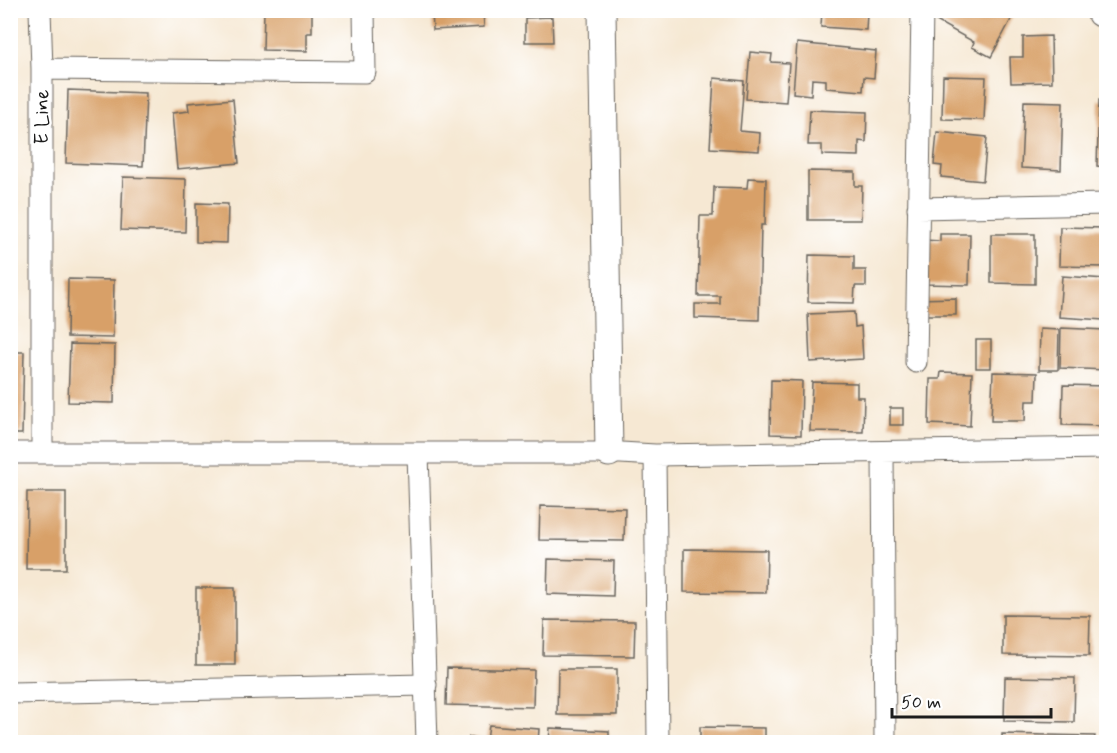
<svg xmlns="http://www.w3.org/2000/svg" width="1117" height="753" font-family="Mynerve,sans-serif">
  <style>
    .building { fill: #d8a067 }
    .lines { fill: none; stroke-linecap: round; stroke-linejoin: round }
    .minor-casing { stroke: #68635c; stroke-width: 23 }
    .tertiary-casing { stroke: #68635c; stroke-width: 29 }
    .minor { stroke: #fff; stroke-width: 21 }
    .tertiary { stroke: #fff; stroke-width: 27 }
    .labels { text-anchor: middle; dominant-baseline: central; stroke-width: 4.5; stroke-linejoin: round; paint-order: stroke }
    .street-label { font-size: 20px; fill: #1c1c1c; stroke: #fff }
  </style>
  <rect width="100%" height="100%" fill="#fff"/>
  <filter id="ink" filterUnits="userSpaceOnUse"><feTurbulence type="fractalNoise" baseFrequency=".0167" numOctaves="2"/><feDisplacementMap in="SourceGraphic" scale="12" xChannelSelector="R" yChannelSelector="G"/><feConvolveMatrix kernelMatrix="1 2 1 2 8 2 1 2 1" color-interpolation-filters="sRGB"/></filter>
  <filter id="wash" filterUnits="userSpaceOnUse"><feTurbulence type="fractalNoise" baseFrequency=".008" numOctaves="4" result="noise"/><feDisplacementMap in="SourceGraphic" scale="24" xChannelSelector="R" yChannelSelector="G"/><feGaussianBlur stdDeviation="1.35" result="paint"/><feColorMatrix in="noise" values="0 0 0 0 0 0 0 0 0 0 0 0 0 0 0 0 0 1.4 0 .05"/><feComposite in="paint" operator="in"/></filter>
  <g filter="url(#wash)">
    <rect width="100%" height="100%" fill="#f6e8d3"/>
    <g id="blocks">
      <!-- building -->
      <path class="building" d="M264,10H312V33H307V51L263,50Z
        M432,10H483L484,27L433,30Z
        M822,10H873L872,13H867L866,30L821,27Z
        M924,10H1012L1015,12L991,57L972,47L974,42L922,13Z
        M552,17L553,42H525V18Z
        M1051,36L1052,82L1011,83L1010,57H1023V37Z
        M797,43L876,51L874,78L864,77L863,91L826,88V80L812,79L811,95L793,93Z
        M750,52L772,54L771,62L789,63L786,102L746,99Z
        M943,76L986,77L984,120L942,119Z
        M714,78L744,81L740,131L760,133L759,151L710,148Z
        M68,90L146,93L143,166L66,163Z
        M233,99L239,163L177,169L172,113L189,111L188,103Z
        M1099,100L1106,101V167L1097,166Z
        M1024,101L1063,102L1061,170L1021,168Z
        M810,110L867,112L866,142L859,141V156L822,155V145H808Z
        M937,132L987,137L983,181L941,177L942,166L934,165Z
        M808,171L855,172V186H862L861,220H808Z
        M123,177L186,179L185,232L121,230Z
        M748,178L766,179L765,225H761L759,320L695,318V304H720V296H698L700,216H713L714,187L747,188Z
        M196,203L228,204L227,243L196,242Z
        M1060,227L1106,228L1105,267L1059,266Z
        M940,234H970L969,285L924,284L925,240L940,241Z
        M991,234H1035V284L991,283Z
        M809,255L854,256V270H866V286H855L854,303L808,302Z
        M1062,276L1106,279L1104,320L1059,317Z
        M68,279L114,280L113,338L67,337Z
        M956,298V315H919L918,299Z
        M854,312L855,327L861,326L863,359L810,362L808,314Z
        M1061,328L1106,330V370L1060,368Z
        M1040,329L1059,330L1058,370H1039Z
        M976,340H991V368H976Z
        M70,344L115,345L114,403L68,402Z
        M10,352H24L22,434H10Z
        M941,372L972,373L970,426L929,424L930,379H940Z
        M993,372L1037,373L1036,401H1026L1025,421H991Z
        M771,380L802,381L801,435L770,434Z
        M812,382L857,383V397H864L863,432L810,431Z
        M1063,385L1106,386V426L1062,425Z
        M890,408H903V425H890Z
        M27,492H66V569H26Z
        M10,503H14V542H10Z
        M540,506L625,508L624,541L539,540Z
        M684,549L767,550L766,593L684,592Z
        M548,559L614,561L613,596L547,594Z
        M196,588H235V665H196Z
        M1003,615L1090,616L1089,656L1003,655Z
        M544,620L635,621L634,656L543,655Z
        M447,668L534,670L533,707L446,705Z
        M558,669H617V715H557Z
        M1005,677L1075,678L1074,722L1004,721Z
        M489,725L539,729L538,742H469V737L487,739Z
        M700,727L765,728V742H700Z
        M550,728L609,731V742H549Z
        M1002,734L1095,736L1094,742H1002Z
        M908,738L968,741V742H908Z"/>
    </g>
  </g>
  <g filter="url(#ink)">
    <use href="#blocks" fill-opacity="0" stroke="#68635c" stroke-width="1.5"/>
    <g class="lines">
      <!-- minor casing -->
      <g class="minor-casing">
        <path id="minor" d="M40,10L42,69
          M1098,15V10
          M918,208L1106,204
          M916,362L922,10
          M883,452L885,742
          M10,453H621L655,455L1106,448
          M42,453V69L365,72L364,10
          M418,453L427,742
          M655,455L658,742
          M10,693L426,685"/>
      </g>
      <!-- tertiary casing -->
      <g class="tertiary-casing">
        <path id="tertiary" d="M602,10L609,453"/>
      </g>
      <!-- minor -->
      <use href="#minor" class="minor"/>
      <!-- tertiary -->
      <use href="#tertiary" class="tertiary"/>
    </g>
  </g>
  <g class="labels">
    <!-- street labels -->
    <g class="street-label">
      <text transform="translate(42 117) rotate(-90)">E Line</text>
    </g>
  </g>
  <!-- margin -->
  <rect width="1117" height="753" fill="none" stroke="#fff" stroke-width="36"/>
  <!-- scale -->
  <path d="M892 708v9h159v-9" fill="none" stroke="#1c1c1c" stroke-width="3"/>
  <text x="901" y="708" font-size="18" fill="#1c1c1c" stroke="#ffffff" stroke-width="4.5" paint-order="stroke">50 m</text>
</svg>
